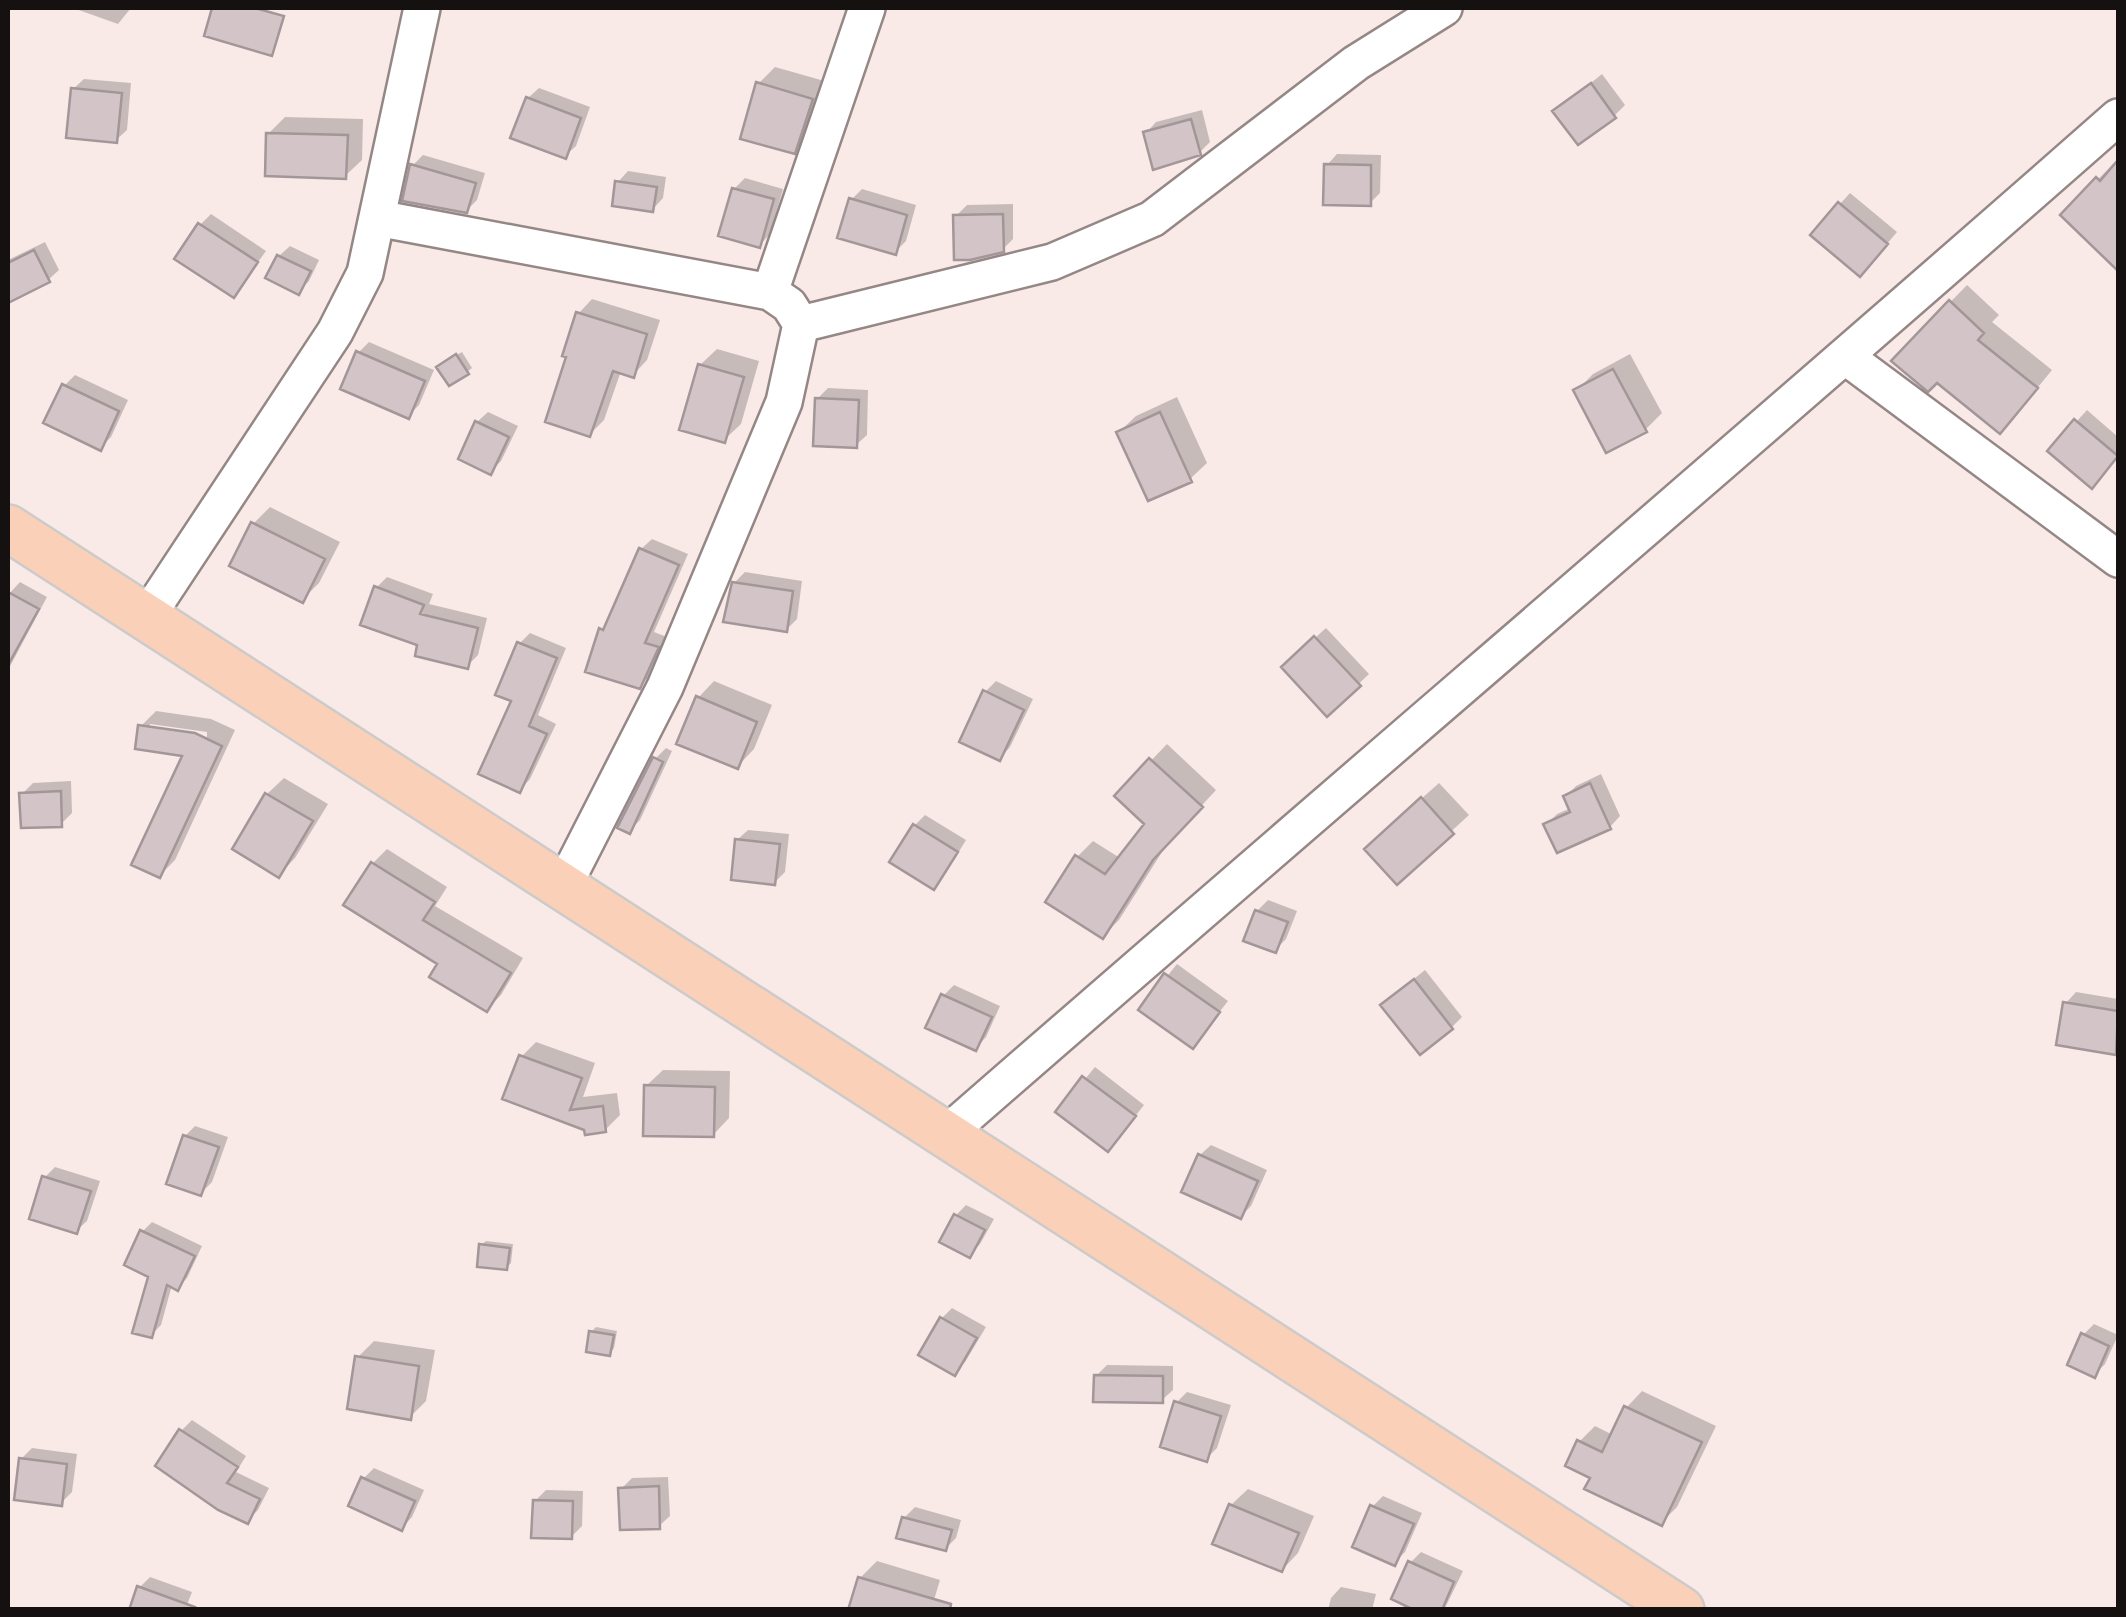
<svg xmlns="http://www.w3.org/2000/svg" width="2126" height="1617" font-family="'Exo 2',sans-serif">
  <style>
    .shadow { fill: #0003; fill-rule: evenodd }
    .building { fill: #d2c4c7; stroke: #a39698; stroke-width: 2.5 }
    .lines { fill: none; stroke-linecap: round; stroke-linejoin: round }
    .minor-casing { stroke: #948785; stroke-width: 40 }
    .major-casing { stroke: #cccbca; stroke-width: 50 }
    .minor { stroke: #fff; stroke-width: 35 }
    .major { stroke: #fbd0b8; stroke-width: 45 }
  </style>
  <rect width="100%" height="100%" fill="#f9eae8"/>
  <!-- shadow -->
  <path class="shadow" d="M73,8H131L118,24Z
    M775,67L828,82L811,135L794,151L758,84Z
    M1602,74L1625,105L1614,116L1556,111Z
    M84,79L131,83L127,130L116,140L73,89Z
    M539,88L590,107L576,146L565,156L528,98Z
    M1202,110L1210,142L1199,153L1146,133L1156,122Z
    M285,117L363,119L362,160L345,176L268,134Z
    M1337,154L1381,155L1380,193L1370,203L1327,165Z
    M423,155L485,173L477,200L466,211L412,166Z
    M2113,164L2116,167L2118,164V268L2063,215Z
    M628,171L666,177L663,198L653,209L618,182Z
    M745,178L783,189L770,234L760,245L734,189Z
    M862,189L916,205L906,241L895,252L851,200Z
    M1850,193L1897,232L1871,263L1840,204Z
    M1013,204V239L1002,250L956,216L967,205Z
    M211,214L266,251L234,295L200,225Z
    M45,242L59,270L48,280L8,300V260Z
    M290,246L319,260L309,281L298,292L279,256Z
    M1967,285L1999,315L1992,322L2052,370L2016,414L1894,360Z
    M592,299L660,320L647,360L633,375L621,371L604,420L590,434L569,355L578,314Z
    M369,342L434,370L419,405L408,416L358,353Z
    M717,349L759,361L741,424L724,440L700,365Z
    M462,352L472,368L467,372L444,362Z
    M1630,354L1662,413L1645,430L1576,391L1593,374Z
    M75,375L128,400L111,437L100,448L64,386Z
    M828,388L868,390L867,435L856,445L817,399Z
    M1177,397L1207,463L1190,479L1119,432L1136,416Z
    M2087,410L2118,437V457L2092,486L2050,451Z
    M488,412L518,426L501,461L490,472L477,422Z
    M270,507L340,542L319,583L302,600L253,524Z
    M652,539L688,554L654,632L667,637L650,676L639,687L601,630L610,621L641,549Z
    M745,572L802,581L797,619L786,630L734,583Z
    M387,577L433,594L429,604L487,618L478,655L467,666L420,644L376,588Z
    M20,582L47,597L8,670V595Z
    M1326,628L1369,674L1327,714L1295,656Z
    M530,633L566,648L538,715L556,724L530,779L520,790L515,699L519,644Z
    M714,681L772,705L754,749L738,766L698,698Z
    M996,681L1033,699L1010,747L1000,758L985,692Z
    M156,711L211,719L235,730L175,860L160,875L186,754L141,726ZM150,724L207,732V737L150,729Z
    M1167,744L1216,790L1169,841L1119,920L1103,936L1077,857L1093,841L1120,858L1147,823L1117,796Z
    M666,748L672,751L640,820L629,831L655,759Z
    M1601,774L1620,816L1610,827L1546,825L1557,814L1571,808L1566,796L1576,786Z
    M284,778L328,804L295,858L279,875L235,849L267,794Z
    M71,781L72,813L61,824L22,794L33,783Z
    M1439,783L1469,815L1397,881L1384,832Z
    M925,815L966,840L944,876L934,886L914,826Z
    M748,830L789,834L785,872L774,883L737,840Z
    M387,849L447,887L435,906L523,958L501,995L487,1009L441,963L373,863Z
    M1268,900L1297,911L1286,939L1275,950L1257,911Z
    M1177,964L1228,1001L1193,1046L1141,1009Z
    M1425,970L1462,1017L1451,1028L1394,995Z
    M954,985L1000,1006L986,1037L976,1048L943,996Z
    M2076,992L2118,999V1053L2059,1043L2066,1003Z
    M536,1042L595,1063L583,1097L617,1093L620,1115L605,1130L587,1132L521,1057Z
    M1095,1067L1144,1105L1118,1138L1058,1112Z
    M663,1070L730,1071L729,1118L713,1135L646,1086Z
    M195,1126L228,1137L212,1182L201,1193L185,1136Z
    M1211,1145L1267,1170L1251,1206L1241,1216L1200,1155Z
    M55,1167L100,1181L87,1221L76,1231L44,1178Z
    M966,1205L994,1219L980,1244L970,1255L956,1215Z
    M152,1222L202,1246L187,1278L177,1288L172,1285L161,1325L151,1335V1275L142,1232Z
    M486,1241L513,1244L511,1263L506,1268L481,1245Z
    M952,1308L986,1327L965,1362L955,1373L942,1318Z
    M2094,1324L2118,1335L2105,1364L2094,1375L2083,1335Z
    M596,1327L617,1331L614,1348L610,1353L591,1332Z
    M374,1341L435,1350L426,1401L410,1417L358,1357Z
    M1107,1365L1173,1366V1390L1162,1400L1096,1376Z
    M1642,1391L1716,1426L1677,1507L1661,1523L1593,1476L1579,1442L1595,1426L1613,1435L1627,1407Z
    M1187,1392L1231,1405L1217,1448L1206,1459L1176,1403Z
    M192,1420L246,1456L236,1472L269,1488L258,1510L247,1521L181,1431Z
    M32,1448L77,1454L72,1492L61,1503L21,1459Z
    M374,1468L424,1490L412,1517L402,1528L363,1479Z
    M668,1477L670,1516L659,1526L621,1489L632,1478Z
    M1248,1489L1314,1516L1298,1553L1282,1570L1231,1505Z
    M546,1490L583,1491L582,1526L571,1537L535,1501Z
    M1383,1496L1422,1513L1405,1552L1394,1563L1372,1507Z
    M915,1507L961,1520L956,1538L945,1549L904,1518Z
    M1421,1552L1463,1571L1444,1610H1420L1410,1563Z
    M877,1561L940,1580L931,1610L860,1578Z
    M150,1577L192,1592L185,1610L140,1587Z
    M1341,1587L1376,1594L1372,1610H1328L1331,1598Z"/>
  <!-- building -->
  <path class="building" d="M212,8H255L284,16L272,56L204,36Z
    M756,82L813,99L795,154L740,139Z
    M1591,83L1616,118L1578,145L1552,111Z
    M71,88L122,93L117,143L66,138Z
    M526,97L581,118L566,159L510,138Z
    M1191,119L1201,155L1153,170L1143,132Z
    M266,133L348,135L346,179L265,176Z
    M2118,160V271L2060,215L2096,177L2100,181Z
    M410,164L476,183L467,213L402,201Z
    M1324,164L1371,165V206L1323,205Z
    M615,181L657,187L653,212L612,206Z
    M732,188L774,199L760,248L718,236Z
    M849,198L907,215L896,255L837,238Z
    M1838,202L1888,244L1860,277L1810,235Z
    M1003,214L1004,252L970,260H954L953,215Z
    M198,223L258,262L234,298L174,259Z
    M34,250L50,282L8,303V263Z
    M277,255L311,271L299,295L265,278Z
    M1949,300L1984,333L1978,340L2038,388L2000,434L1937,383L1928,392L1891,361Z
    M576,312L647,334L634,378L613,371L590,437L545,422L566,357L562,356Z
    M356,351L425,381L409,419L340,389Z
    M456,354L469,374L449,386L436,367Z
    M698,364L744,377L725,443L679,430Z
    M1613,369L1647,432L1606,453L1573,390Z
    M62,384L119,411L101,451L43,423Z
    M815,398L859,400L857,448L813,446Z
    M1160,412L1192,482L1148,501L1116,432Z
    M2074,419L2118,456L2092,489L2047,451Z
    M475,421L509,437L491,475L458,459Z
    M251,522L325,559L303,603L229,566Z
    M639,548L679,565L645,643L659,647L640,689L585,672L599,628L603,630Z
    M732,582L793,591L787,632L723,622Z
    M374,586L424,605L420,614L478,628L468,669L415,656L417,645L360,625Z
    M8,592L39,609L8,665Z
    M1314,636L1361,686L1327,717L1281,667Z
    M517,642L557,658L529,726L547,734L520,793L478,774L511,701L495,695Z
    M983,690L1024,710L1000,761L959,742Z
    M696,696L757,722L738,769L676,744Z
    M138,725L195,733L222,746L160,878L131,865L182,756L135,749Z
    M653,757L663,762L630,834L617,828Z
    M1149,758L1203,807L1153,860L1103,939L1045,902L1075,855L1105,874L1144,824L1114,796Z
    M1590,783L1611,829L1557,853L1543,824L1570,812L1563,796Z
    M61,791L62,827L21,828L19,793Z
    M265,793L313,821L279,878L232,849Z
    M1421,797L1454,834L1397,885L1364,849Z
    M913,824L958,852L934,890L889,862Z
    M735,839L780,844L775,885L731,880Z
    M371,862L435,902L423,920L511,973L487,1012L429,977L437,964L343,905Z
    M1255,910L1288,922L1276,953L1243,941Z
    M1164,973L1220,1012L1193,1049L1138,1010Z
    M1414,979L1453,1029L1420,1055L1380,1005Z
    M941,994L992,1017L976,1051L925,1028Z
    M2063,1002L2118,1011L2116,1055L2056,1045Z
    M519,1055L582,1078L570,1110L603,1106L606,1132L585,1135L584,1130L502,1099Z
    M1082,1076L1136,1116L1108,1152L1055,1112Z
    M644,1085L715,1087L714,1137L643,1136Z
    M183,1135L219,1147L201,1196L166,1184Z
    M1198,1154L1258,1181L1241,1219L1181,1192Z
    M42,1176L91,1191L77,1234L29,1219Z
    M954,1214L985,1230L970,1258L939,1242Z
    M140,1230L195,1256L178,1291L167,1285L152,1338L132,1333L148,1277L124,1265Z
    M479,1244L510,1248L507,1270L477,1267Z
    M940,1317L977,1338L955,1376L918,1355Z
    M589,1331L614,1335L610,1356L586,1352Z
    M2081,1333L2109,1346L2095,1378L2067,1365Z
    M355,1356L419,1366L411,1420L347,1409Z
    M1094,1375L1163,1376V1403L1093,1402Z
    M1174,1401L1221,1416L1207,1462L1160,1447Z
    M1624,1406L1702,1442L1662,1526L1584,1489L1590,1478L1565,1466L1577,1440L1602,1452Z
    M179,1429L238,1467L227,1483L260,1499L248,1524L218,1510L155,1466Z
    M19,1458L67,1464L62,1506L14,1500Z
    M361,1477L415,1501L402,1531L348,1506Z
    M659,1486L660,1529L620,1530L618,1488Z
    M533,1500L573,1501L572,1539L531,1538Z
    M1229,1504L1299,1533L1282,1572L1212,1544Z
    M1370,1505L1414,1524L1395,1566L1352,1547Z
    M902,1517L952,1530L946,1551L896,1538Z
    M1408,1561L1454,1582L1442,1610H1414L1391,1599Z
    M858,1577L951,1604L950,1610H848Z
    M137,1586L195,1607L194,1610H129Z"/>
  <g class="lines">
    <!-- minor casing -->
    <g class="minor-casing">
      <path id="minor" d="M377,218L770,292L789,305L801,324L784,402L665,687L562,889
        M770,292L867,8
        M801,324L1052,262L1152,219L1356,63L1444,8
        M1846,357L2118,559
        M146,618L335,332L365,273L422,8
        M945,1135C1335,794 1730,459 2118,117"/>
    </g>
    <!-- major casing -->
    <g class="major-casing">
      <path id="major" d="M8,528L1681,1610"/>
    </g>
    <!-- minor -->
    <use href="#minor" class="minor"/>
    <!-- major -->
    <use href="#major" class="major"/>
  </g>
  <!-- border -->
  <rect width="2126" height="1617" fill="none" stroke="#151110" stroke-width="20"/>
</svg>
